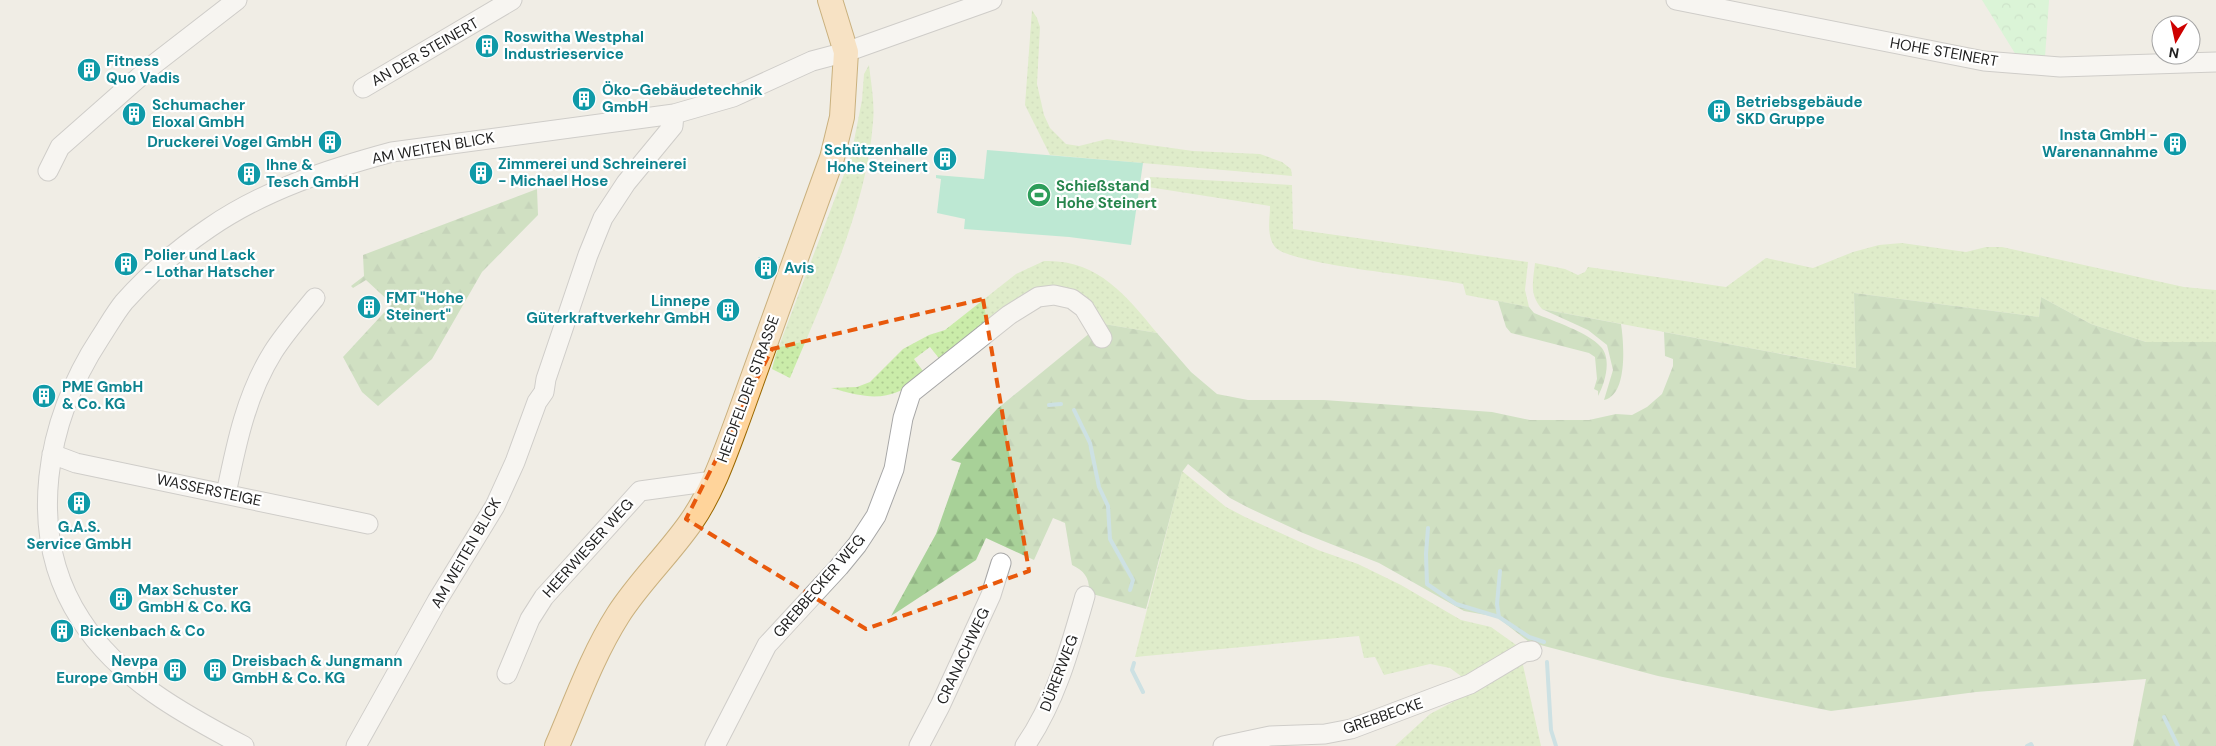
<svg xmlns="http://www.w3.org/2000/svg" width="2216" height="746" font-family="'DM Sans',sans-serif">
  <style>
    .grass { fill: url(#grass-dots) }
    .forest { fill: url(#forest-firs) }
    .park { fill: url(#park-crowns) }
    .pitch { fill: #7fe3bd }
    .lines { fill: none; stroke-linecap: round; stroke-linejoin: round }
    .stream { stroke: #a3d2e0; stroke-width: 4 }
    .minor-casing { stroke: #a6a6a6; stroke-width: 21 }
    .major-casing { stroke: #9a6800; stroke-width: 26 }
    .minor { stroke: #fff; stroke-width: 19 }
    .major { stroke: #ffd49b; stroke-width: 24 }
    .marked { fill: none; stroke: #e8590c; stroke-width: 4; stroke-dasharray: 10 6; stroke-linejoin: round }
    .labels { text-anchor: middle; dominant-baseline: central; stroke-width: 4.5; stroke-linejoin: round; paint-order: stroke }
    .culture-label { font-size: 15px; font-weight: bold; fill: #0d838f; stroke: #fff; text-anchor: start }
    .street-label { font-size: 15px; fill: #1f1f1f; stroke: #fff }
    .leisure-label { font-size: 15px; font-weight: bold; fill: #27864d; stroke: #fff; text-anchor: start }
  </style>
  <defs>
    <pattern id="grass-dots" width="8" height="8" patternUnits="userSpaceOnUse" patternTransform="scale(1.25)"><rect width="8" height="8" fill="#caeca9"/><path d="M2 2h.1M6 6h.1" fill="none" stroke="#adca91" stroke-width="1.8" stroke-linecap="round"/></pattern>
    <pattern id="forest-firs" width="22" height="20" patternUnits="userSpaceOnUse" patternTransform="scale(1.25)"><rect width="22" height="20" fill="#a8d198"/><path d="M5 1l3.5 6h-7zM16 11l3.5 6h-7z" fill="#90b383"/></pattern>
    <pattern id="park-crowns" width="20" height="18" patternUnits="userSpaceOnUse" patternTransform="scale(1.25)"><rect width="20" height="18" fill="#c0fcc5"/><path d="M2 6a3 3 0 1 1 6 0M12 15a3 3 0 1 1 6 0" fill="none" stroke="#a5d8a9"/></pattern>
  </defs>
  <rect width="100%" height="100%" fill="#f0ede5"/>
  <!-- grass -->
  <path class="grass" d="M1032,10L1037,18L1040,27L1037,84L1044,115L1050,128L1066,144L1079,146L1107,139L1193,151L1260,154L1282,162L1291,169L1292,176L1050,155L1025,105Z
    M869,65C871,84 875,103 873,122C867,207 823,299 790,378L772,369L776,354L851,156L862,100L864,74Z
    M1150,177L1292,185L1293,229L1528,262L1525,290L1529,307L1466,295L1463,284C1432,277 1290,265 1275,247C1266,235 1270,219 1270,206L1148,187Z
    M1902,243L1966,252L1986,247H2002L2184,287L2216,290V342H2146L2091,324L2041,297L2039,317L1854,293L1856,368L1542,309C1529,294 1533,282 1535,263L1565,269L1578,275L1585,272L1588,267L1726,287L1766,258L1813,268L1853,252L1879,245Z
    M1044,261C1097,259 1126,295 1157,333L1098,323L1055,290L942,362L930,347L914,359L926,375C889,402 874,400 831,388L857,387L870,382L903,349L929,335L945,330L1016,274Z
    M1182,471L1226,507L1245,517L1318,550L1358,564L1401,585L1461,620L1491,627L1519,647L1541,746H1395L1430,714L1470,693L1473,685L1450,668L1430,664L1384,675L1375,657L1364,658L1359,636L1135,657Z"/>
  <!-- forest -->
  <path class="forest" d="M537,189L538,215L482,272L432,359L378,406L362,392L343,357L392,304L366,280L353,288L351,286L364,276L363,255Z
    M1854,293L2039,317L2041,297L2091,324L2146,342H2216V746H2133L2146,679L1976,692L1831,711L1658,676L1529,642L1497,617L1464,611L1379,563L1303,533L1249,508L1230,498L1188,464L1182,472L1146,609L1089,593C1090,579 1085,571 1072,565L1065,523L1053,518L1034,560L986,538L976,560L891,616L936,534L961,463L951,460L997,409L1096,328L1098,323L1157,333L1191,372L1217,394L1248,400H1324L1437,408L1492,412L1530,420H1589L1616,414L1632,415L1647,407L1662,394L1673,366V359L1665,356L1664,332L1856,368Z
    M1498,301L1529,307L1534,313C1553,321 1588,332 1601,347C1612,359 1605,383 1598,396V391L1594,389L1597,379L1595,357L1589,353L1511,333L1506,327Z
    M1542,309L1621,324C1624,343 1628,395 1604,400L1613,370L1607,345L1588,330Z"/>
  <!-- park -->
  <path class="park" d="M1982,0H2049L2045,57L2016,55Z"/>
  <!-- pitch -->
  <path class="pitch" d="M987,150L1143,163L1131,245L1069,237L964,229L965,219L937,213L941,179L936,178V175L984,179Z"/>
  <g class="lines">
    <!-- stream -->
    <path class="stream" d="M1049,405L1061,404
      M1074,410L1090,443L1099,487L1108,506L1110,539L1133,580L1130,590
      M1428,528L1426,554L1427,584L1456,604L1499,617
      M1500,571L1497,604L1499,617L1529,637L1544,642
      M1547,662L1551,730L1556,746
      M1134,663L1132,670L1143,692
      M2164,717L2178,746
      M2027,746L2031,744L2032,746"/>
    <!-- minor casing -->
    <g class="minor-casing">
      <path id="minor" d="M1676,0L1984,61L2060,67L2216,62
        M363,88L512,0
        M48,171L60,147L153,65L237,0
        M52,454L76,463L368,524
        M226,494C236,445 246,395 273,352C285,333 301,315 315,298
        M507,674L530,619L544,597L640,491L713,481
        M244,746C183,714 119,679 81,620C24,533 46,420 100,338C108,326 115,313 124,302C149,274 178,249 209,228C264,190 329,169 392,152L674,114L733,97L812,61L846,52L992,0
        M356,746L437,601L495,506L515,462L537,402L544,392L546,379L588,255L603,218L626,183L673,126L674,114
        M715,746L767,645L839,567L857,545L876,516L894,469L903,418L911,393L1009,315L1038,297L1054,295L1072,299L1084,308L1102,338
        M919,746L940,706L991,595L1001,563
        M1025,746C1056,701 1070,648 1085,596
        M1223,746L1270,736L1325,734L1351,729L1470,684L1524,652L1532,651"/>
    </g>
    <!-- major casing -->
    <g class="major-casing">
      <path id="major" d="M557,746C576,702 592,656 618,615C639,582 668,555 691,522C712,492 725,454 738,419L832,158L842,117L846,52L830,0"/>
    </g>
    <!-- minor -->
    <use href="#minor" class="minor"/>
    <!-- major -->
    <use href="#major" class="major"/>
  </g>
  <!-- marked area -->
  <path d="M0 0H2216V746H0ZM983,299L1029,571L866,629L686,519L772,349Z" fill="#f0ede5" fill-opacity=".55" fill-rule="evenodd"/>
  <path class="marked" d="M983,299L1029,571L866,629L686,519L772,349Z"/>
  <!-- icons -->
  <defs>
    <g id="building-disc" transform="scale(1.25)"><circle r="9.5" fill="#0f9aa8" stroke="#fff"/><path d="M-4-6H4V6H1V3H-1V6H-4ZM-2.5-4.3h1.7v1.8h-1.7ZM.8-4.3h1.7v1.8H.8ZM-2.5-1h1.7V.8h-1.7ZM.8-1h1.7V.8H.8Z" fill="#fff"/></g>
    <g id="stadium-disc" transform="scale(1.25)"><circle r="9.5" fill="#2e9e5b" stroke="#fff"/><path d="M0-5a6.5 5 0 1 0 0 10a6.5 5 0 1 0 0-10ZM-3.5-1.8h7v3.6h-7Z" fill="#fff"/></g>
  </defs>
  <g fill-rule="evenodd">
    <use href="#building-disc" x="487" y="46"/>
    <use href="#building-disc" x="89" y="70"/>
    <use href="#building-disc" x="584" y="99"/>
    <use href="#building-disc" x="1719" y="111"/>
    <use href="#building-disc" x="134" y="114"/>
    <use href="#building-disc" x="330" y="142"/>
    <use href="#building-disc" x="2175" y="144"/>
    <use href="#building-disc" x="945" y="159"/>
    <use href="#building-disc" x="481" y="173"/>
    <use href="#building-disc" x="249" y="174"/>
    <use href="#stadium-disc" x="1039" y="195"/>
    <use href="#building-disc" x="126" y="264"/>
    <use href="#building-disc" x="766" y="268"/>
    <use href="#building-disc" x="369" y="307"/>
    <use href="#building-disc" x="728" y="310"/>
    <use href="#building-disc" x="44" y="396"/>
    <use href="#building-disc" x="79" y="503"/>
    <use href="#building-disc" x="121" y="599"/>
    <use href="#building-disc" x="62" y="631"/>
    <use href="#building-disc" x="175" y="670"/>
    <use href="#building-disc" x="215" y="670"/>
  </g>
  <g class="labels">
    <!-- culture labels -->
    <g class="culture-label">
      <text x="504" y="37">Roswitha Westphal<tspan x="504" dy="17">Industrieservice</tspan></text>
      <text x="106" y="61">Fitness<tspan x="106" dy="17">Quo Vadis</tspan></text>
      <text x="602" y="90">Öko-Gebäudetechnik<tspan x="602" dy="17">GmbH</tspan></text>
      <text x="1736" y="102">Betriebsgebäude<tspan x="1736" dy="17">SKD Gruppe</tspan></text>
      <text x="152" y="105">Schumacher<tspan x="152" dy="17">Eloxal GmbH</tspan></text>
      <text x="2158" y="135" text-anchor="end">Insta GmbH -<tspan x="2158" dy="17">Warenannahme</tspan></text>
      <text x="312" y="142" text-anchor="end">Druckerei Vogel GmbH</text>
      <text x="928" y="150" text-anchor="end">Schützenhalle<tspan x="928" dy="17">Hohe Steinert</tspan></text>
      <text x="498" y="164">Zimmerei und Schreinerei<tspan x="498" dy="17">- Michael Hose</tspan></text>
      <text x="266" y="165">Ihne &amp;<tspan x="266" dy="17">Tesch GmbH</tspan></text>
      <text x="144" y="255">Polier und Lack<tspan x="144" dy="17">- Lothar Hatscher</tspan></text>
      <text x="784" y="268">Avis</text>
      <text x="386" y="298">FMT "Hohe<tspan x="386" dy="17">Steinert"</tspan></text>
      <text x="710" y="301" text-anchor="end">Linnepe<tspan x="710" dy="17">Güterkraftverkehr GmbH</tspan></text>
      <text x="62" y="387">PME GmbH<tspan x="62" dy="17">&amp; Co. KG</tspan></text>
      <text x="79" y="527" text-anchor="middle">G.A.S.<tspan x="79" dy="17">Service GmbH</tspan></text>
      <text x="138" y="590">Max Schuster<tspan x="138" dy="17">GmbH &amp; Co. KG</tspan></text>
      <text x="80" y="631">Bickenbach &amp; Co</text>
      <text x="158" y="661" text-anchor="end">Nevpa<tspan x="158" dy="17">Europe GmbH</tspan></text>
      <text x="232" y="661">Dreisbach &amp; Jungmann<tspan x="232" dy="17">GmbH &amp; Co. KG</tspan></text>
    </g>
    <!-- street labels -->
    <g class="street-label">
      <text transform="translate(425 52) rotate(-30)">AN DER STEINERT</text>
      <text transform="translate(1944 52) rotate(10)">HOHE STEINERT</text>
      <text transform="translate(433 148) rotate(-10)">AM WEITEN BLICK</text>
      <text transform="translate(748 389) rotate(-70)">HEEDFELDER STRASSE</text>
      <text transform="translate(209 490) rotate(12)">WASSERSTEIGE</text>
      <text transform="translate(588 548) rotate(-48)">HEERWIESER WEG</text>
      <text transform="translate(466 553) rotate(-60)">AM WEITEN BLICK</text>
      <text transform="translate(819 586) rotate(-49)">GREBBECKER WEG</text>
      <text transform="translate(963 656) rotate(-65)">CRANACHWEG</text>
      <text transform="translate(1059 673) rotate(-69)">DÜRERWEG</text>
      <text transform="translate(1383 716) rotate(-19)">GREBBECKE</text>
    </g>
    <!-- leisure labels -->
    <g class="leisure-label">
      <text x="1056" y="186">Schießstand<tspan x="1056" dy="17">Hohe Steinert</tspan></text>
    </g>
  </g>
  <!-- north arrow -->
  <g transform="translate(2176 40) rotate(189)"><circle r="24" fill="#ffffff" stroke="#a5a5a5"/>
  <path d="M0-4L9 19L0 12L-9 19Z" fill="#ce0100"/>
  <text y="-8" font-size="14" font-weight="bold" text-anchor="middle" fill="#1f1f1f">N</text>
  </g>
</svg>
